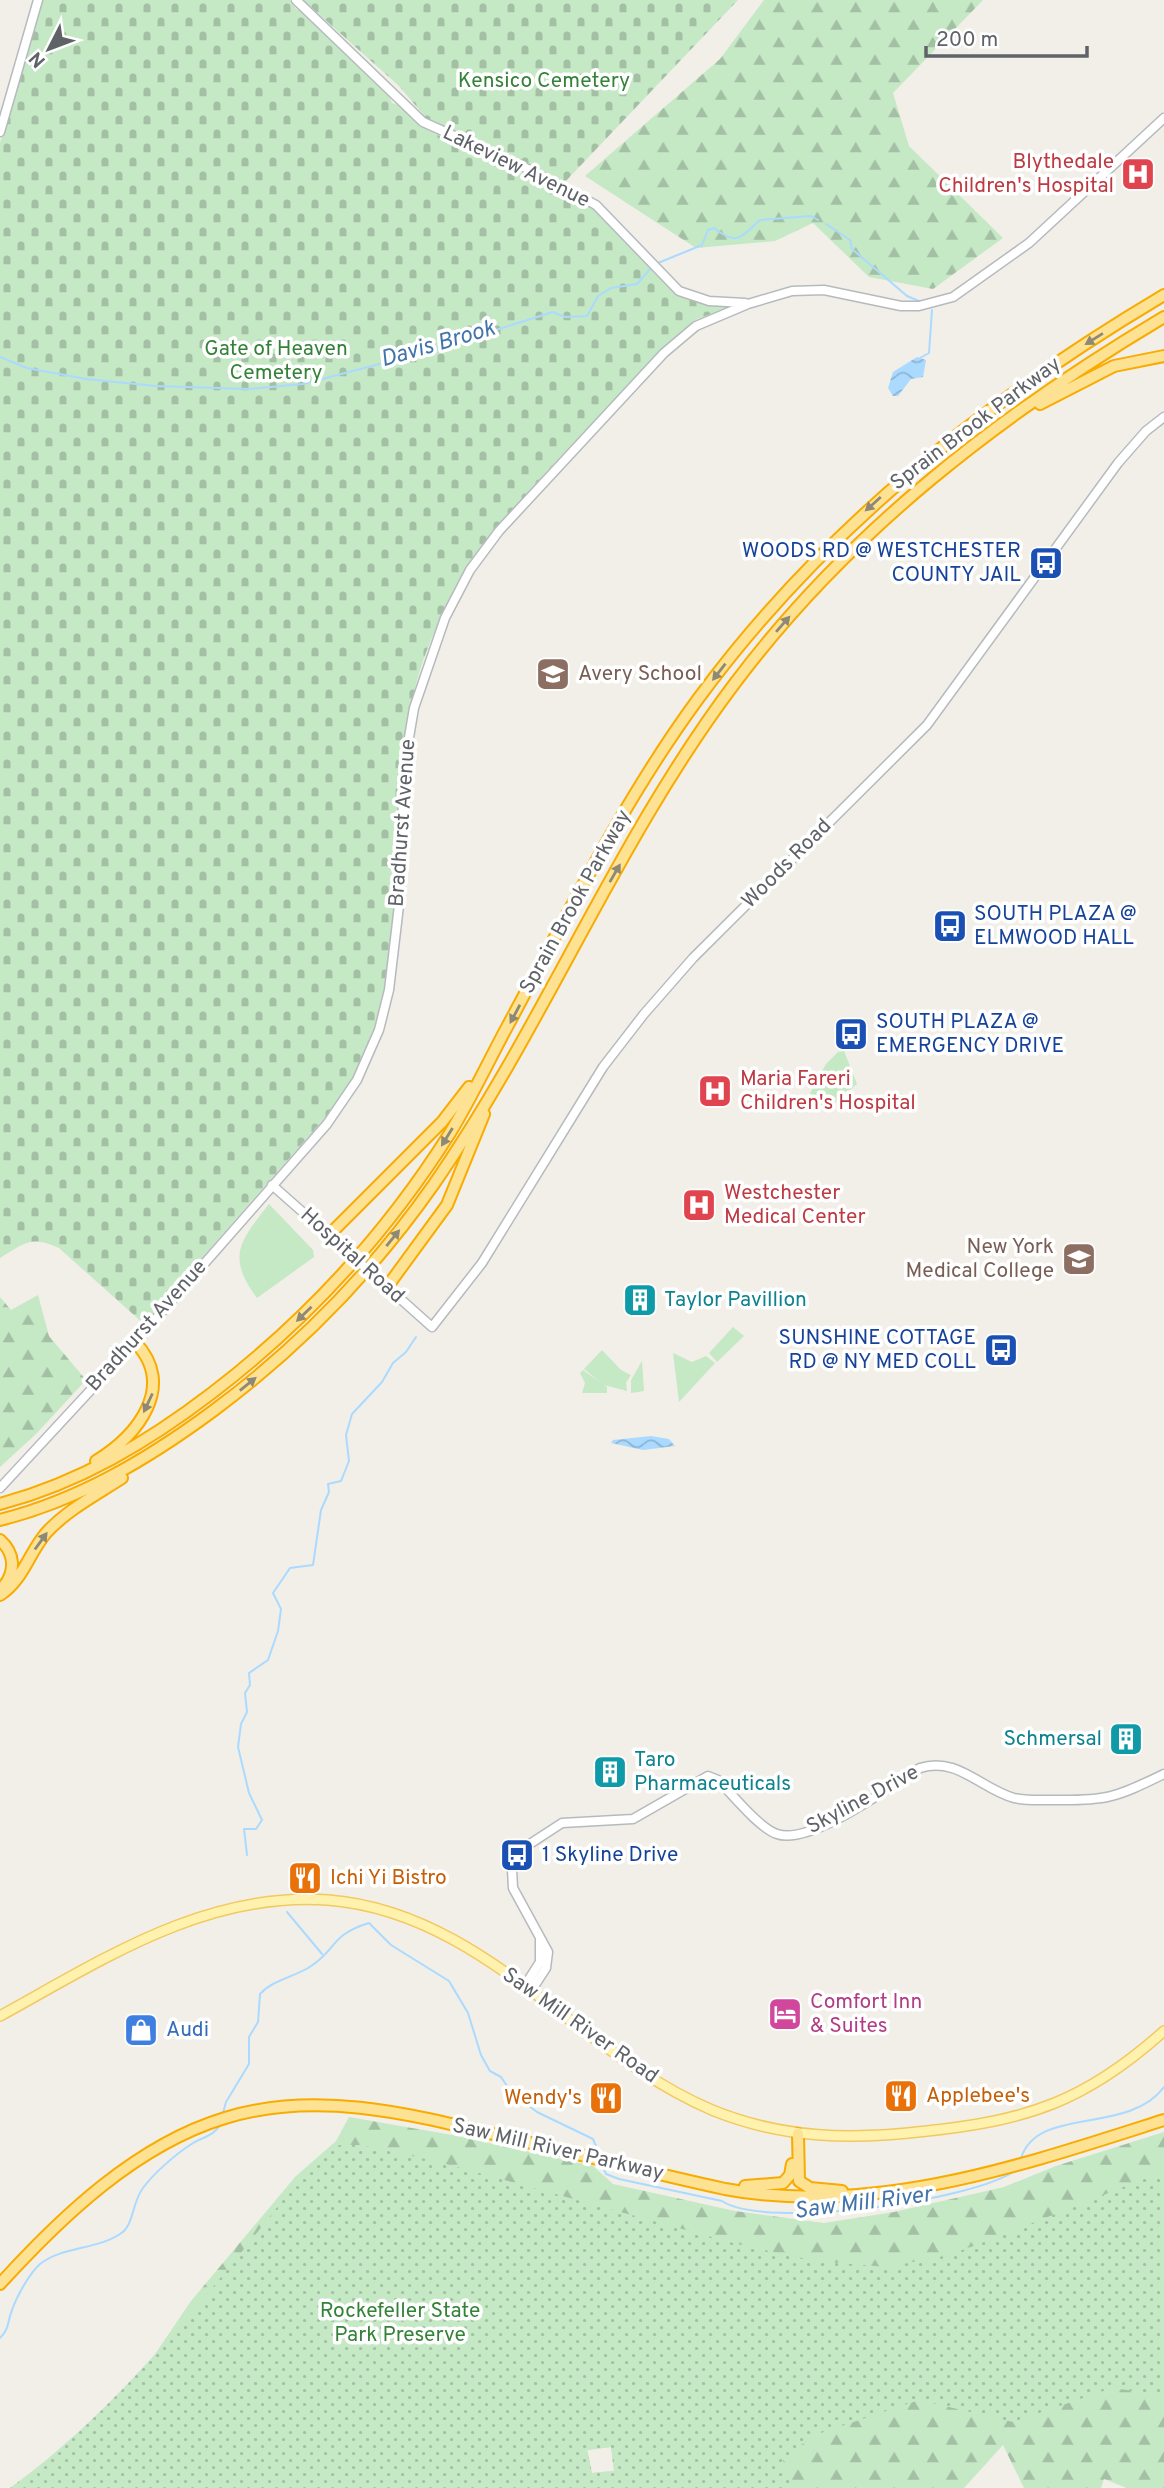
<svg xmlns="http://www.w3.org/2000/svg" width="1164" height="2488" font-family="Overpass,sans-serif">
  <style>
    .grass { fill: #c5e8c5 }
    .forest { fill: url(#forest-firs); fill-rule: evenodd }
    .cemetery { fill: url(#cemetery-stones) }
    .park { fill: url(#park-dots); fill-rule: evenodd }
    .water { fill: url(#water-waves) }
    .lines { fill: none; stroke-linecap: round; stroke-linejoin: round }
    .stream { stroke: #aadaff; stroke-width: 2 }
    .secondary-casing { stroke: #b6babf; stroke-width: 11 }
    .primary-casing { stroke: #f2c960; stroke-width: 12 }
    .highway-casing { stroke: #f9ab00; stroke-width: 14 }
    .secondary { stroke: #fff; stroke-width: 8 }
    .primary { stroke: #fff2af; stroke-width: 9 }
    .highway { stroke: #fde293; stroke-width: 10 }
    .secondary-bridge-casing { stroke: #b6babf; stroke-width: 11; stroke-linecap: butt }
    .secondary-bridge { stroke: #fff; stroke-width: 8 }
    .oneway { fill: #8e8975 }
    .labels { text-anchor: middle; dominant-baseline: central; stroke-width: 7; stroke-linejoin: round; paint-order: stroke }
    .park-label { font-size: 21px; fill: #348238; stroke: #fff }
    .health-label { font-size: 21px; fill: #be3a42; stroke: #fff; text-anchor: start }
    .street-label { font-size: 21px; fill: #5f6368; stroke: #fff }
    .transit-label { font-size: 21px; fill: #164399; stroke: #fff; text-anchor: start }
    .education-label { font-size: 21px; fill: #785e54; stroke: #fff; text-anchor: start }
    .culture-label { font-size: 21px; fill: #0d838f; stroke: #fff; text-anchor: start }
    .food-label { font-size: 21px; fill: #c56008; stroke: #fff; text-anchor: start }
    .hotel-label { font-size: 21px; fill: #b23c85; stroke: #fff; text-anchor: start }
    .shop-label { font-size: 21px; fill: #366cbe; stroke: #fff; text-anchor: start }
    .water-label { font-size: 23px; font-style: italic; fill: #4174aa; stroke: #fff }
  </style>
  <defs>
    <pattern id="forest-firs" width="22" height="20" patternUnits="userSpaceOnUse" patternTransform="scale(1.75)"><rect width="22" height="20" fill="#c5e8c5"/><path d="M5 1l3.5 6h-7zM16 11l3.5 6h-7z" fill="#a3c0a4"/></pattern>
    <pattern id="cemetery-stones" width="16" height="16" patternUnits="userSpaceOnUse" patternTransform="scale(1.75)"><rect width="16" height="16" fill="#c5e8c5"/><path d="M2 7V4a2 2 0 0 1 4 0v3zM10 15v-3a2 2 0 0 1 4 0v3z" fill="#a3c0a4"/></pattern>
    <pattern id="park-dots" width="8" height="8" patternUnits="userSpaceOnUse" patternTransform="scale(1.75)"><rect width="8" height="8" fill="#c5e8c5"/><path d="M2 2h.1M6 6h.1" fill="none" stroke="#a3c0a4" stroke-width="1.8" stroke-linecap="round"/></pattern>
    <pattern id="water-waves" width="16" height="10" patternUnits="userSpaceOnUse" patternTransform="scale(1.75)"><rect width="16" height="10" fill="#aadaff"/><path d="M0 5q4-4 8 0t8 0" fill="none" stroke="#8eb4d2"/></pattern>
  </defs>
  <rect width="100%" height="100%" fill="#f1efe8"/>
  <!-- grass -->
  <path class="grass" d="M844,1051L857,1084L826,1110L810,1093L826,1064L838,1052Z
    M269,1204L313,1250L314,1257L257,1298C226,1256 240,1241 269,1204Z
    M733,1327L744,1336L717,1362L709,1353Z
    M602,1350L621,1370L631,1375L626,1383L627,1391L604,1385L584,1369Z
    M673,1353L692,1362L706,1356L715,1363L679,1402Z
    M642,1361L644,1391L631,1393V1380Z
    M583,1370L607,1387V1393H582L585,1383L580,1373Z"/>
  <!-- forest -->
  <path class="forest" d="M764,0H983L893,93L909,146L1003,238L933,289L869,277L813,223L775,241L696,248L585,176L720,59Z
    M38,1295L49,1336L86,1380L36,1434L0,1467V1297L11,1310Z
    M349,2117L452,2135L593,2166L613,2184L735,2211L824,2223L894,2212L1004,2187L1056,2166L1164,2132V2488H1127L1104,2479L1101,2488H1024L1003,2445L964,2488H36L126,2397L191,2301L295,2177L336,2141ZM611,2447L614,2471L592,2473L587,2450Z"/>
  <!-- cemetery -->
  <path class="cemetery" d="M39,0H290L296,9L304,12L388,93L392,103C410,108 423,128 440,136C493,161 556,177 603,215C630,237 646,272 676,292C693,304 717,300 730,307L697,319L666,346C571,452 452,545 415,688C392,777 402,871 389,962C386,983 384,1004 378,1024C368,1053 353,1079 337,1104L144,1324L59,1248C30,1235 25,1243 0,1258V143Z
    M303,0H738L564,183L514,156L427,119L399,86Z"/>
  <!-- park -->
  <path class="park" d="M339,2145H360L435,2161L737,2244L816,2261L887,2267L948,2255L979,2244L1164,2171V2395L1112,2388L1013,2422L919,2400L812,2436L783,2460L792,2488H10C126,2404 220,2279 309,2167L328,2150ZM611,2447L614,2471L592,2473L587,2450Z"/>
  <!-- water -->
  <path class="water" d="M917,357L926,360L923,377L911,379L898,396H893L888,388L893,372Z
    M651,1436L669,1439L675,1446L643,1450L611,1443L613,1440Z"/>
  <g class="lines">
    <!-- stream -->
    <path class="stream" d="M826,224L850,240L852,249L907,296L919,301
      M658,263L702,245L708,230L714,228C739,248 742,235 760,220L811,216L818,220
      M0,357L27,368L86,379L156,386L249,389L303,384L429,351L553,312L565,317L587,316L598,296L611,288L637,284L650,269
      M920,358L929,353L932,310
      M247,1855L244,1829H256L262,1820L249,1793L238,1747L241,1724L247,1712L245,1693L250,1685L249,1673L268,1660L278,1631L281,1609L273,1593L290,1568L313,1565L321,1510L329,1492L328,1484L341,1481L349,1461L346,1435L352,1414L382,1382L393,1363L406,1352L416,1337
      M287,1912L322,1954
      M223,2113L226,2102L249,2064V2037L258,2022L260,1994C273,1980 293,1977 308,1968C337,1951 329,1935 369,1923L391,1945L449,1981L468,2013L481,2055L490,2071L501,2077L511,2092L537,2112L593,2139L600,2156
      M1021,2158C1038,2105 1127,2136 1164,2087
      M602,2165L606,2174L619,2179L722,2201C765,2230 974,2201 1016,2170
      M0,2338C10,2328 7,2322 12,2310C17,2296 29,2274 40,2264C63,2246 96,2250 120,2234C134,2226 132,2202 143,2188C153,2174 176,2154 190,2145C201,2137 213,2137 220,2125"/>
    <!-- secondary casing -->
    <g class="secondary-casing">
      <path id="secondary" d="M296,0L423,122L526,168L596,205L679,291L709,301L745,303
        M0,132L38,0
        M272,1185L332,1238
        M386,1286L432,1327L482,1263L603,1067L644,1014L693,958L927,725L1118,463L1146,431L1164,417
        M0,1488L138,1339L327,1124L357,1080L379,1030L389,990L400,897L404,767L414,708L445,618L470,570L499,531L664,353L696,326L748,304L792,291L824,290L901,306H919L953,297L1029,243L1164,118
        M524,1987L540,1962V1938
        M531,1991L546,1968L548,1952L513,1888L512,1869L519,1851L562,1823L633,1819L708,1776L718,1780C732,1794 759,1828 777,1834C810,1846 891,1786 920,1768C957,1756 981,1789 1014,1798C1026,1801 1040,1800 1052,1800C1106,1801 1115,1798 1164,1774"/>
    </g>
    <!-- primary casing -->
    <g class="primary-casing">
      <path id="primary" d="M0,2016C102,1960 206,1891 328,1900C483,1912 577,2053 712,2110C783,2139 852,2140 927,2131C1029,2120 1086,2101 1164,2031"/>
    </g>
    <!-- highway casing -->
    <g class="highway-casing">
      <path id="highway" d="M1040,404L1114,366L1164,356
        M329,1235L442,1122L469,1087
        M387,1287L447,1205L484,1114
        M96,1461C138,1435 177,1386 135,1342
        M0,1504C79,1483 148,1442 212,1393C306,1321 387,1233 450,1133C471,1099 488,1062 507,1027C567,916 623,801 698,699C823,529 984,402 1164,295
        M0,1520C79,1500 148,1459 213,1411C298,1348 373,1271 434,1184C545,1024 617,839 735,683C850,530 1001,414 1164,317
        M0,1540C15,1553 16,1572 3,1587
        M0,1595C23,1580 29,1553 46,1533C67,1510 96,1495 122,1478
        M798,2134L799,2181L810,2188L842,2191
        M745,2186L783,2183L790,2175L792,2164
        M0,2284C61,2217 136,2145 225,2118C322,2088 422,2117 518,2140C587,2156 655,2174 725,2189C874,2217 1023,2165 1164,2120"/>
    </g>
    <!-- secondary -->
    <use href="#secondary" class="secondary"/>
    <!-- primary -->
    <use href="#primary" class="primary"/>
    <!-- highway -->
    <use href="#highway" class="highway"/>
    <!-- secondary-bridge casing -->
    <g class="secondary-bridge-casing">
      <path id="secondary-bridge" d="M332,1238L386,1286"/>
    </g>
    <!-- secondary-bridge -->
    <use href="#secondary-bridge" class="secondary-bridge"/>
  </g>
  <!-- one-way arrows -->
  <defs><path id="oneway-solid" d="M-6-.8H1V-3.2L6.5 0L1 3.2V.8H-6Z" transform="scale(1.75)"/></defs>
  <g class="oneway">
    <use href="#oneway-solid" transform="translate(1094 339) rotate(148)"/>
    <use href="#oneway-solid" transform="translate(873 504) rotate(138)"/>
    <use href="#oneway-solid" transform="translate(783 624) rotate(-49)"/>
    <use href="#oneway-solid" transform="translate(719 672) rotate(128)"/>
    <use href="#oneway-solid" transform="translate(615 873) rotate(-60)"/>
    <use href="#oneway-solid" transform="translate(515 1014) rotate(118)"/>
    <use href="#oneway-solid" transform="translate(447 1137) rotate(122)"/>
    <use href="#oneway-solid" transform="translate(393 1238) rotate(-51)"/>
    <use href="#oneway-solid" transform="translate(304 1314) rotate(136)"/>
    <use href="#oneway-solid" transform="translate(248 1384) rotate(-39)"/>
    <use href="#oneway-solid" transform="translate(148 1403) rotate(115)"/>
    <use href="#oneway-solid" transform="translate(41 1541) rotate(-54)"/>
  </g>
  <!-- icons -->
  <defs>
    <g id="hospital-square" transform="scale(1.75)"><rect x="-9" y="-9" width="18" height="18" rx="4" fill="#e0444e" stroke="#fff"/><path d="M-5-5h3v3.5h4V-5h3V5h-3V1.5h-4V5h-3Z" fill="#fff"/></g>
    <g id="bus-square" transform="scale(1.75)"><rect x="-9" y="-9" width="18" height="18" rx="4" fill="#1a4fb4" stroke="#fff"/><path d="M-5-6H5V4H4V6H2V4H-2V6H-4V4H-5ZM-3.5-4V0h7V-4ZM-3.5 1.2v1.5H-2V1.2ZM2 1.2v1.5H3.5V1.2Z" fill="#fff"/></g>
    <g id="school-square" transform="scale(1.75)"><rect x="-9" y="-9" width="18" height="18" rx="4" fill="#8d6e63" stroke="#fff"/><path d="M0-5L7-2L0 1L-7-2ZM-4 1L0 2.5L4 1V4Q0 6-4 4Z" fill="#fff"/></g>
    <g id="university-square" transform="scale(1.75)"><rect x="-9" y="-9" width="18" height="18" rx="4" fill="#8d6e63" stroke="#fff"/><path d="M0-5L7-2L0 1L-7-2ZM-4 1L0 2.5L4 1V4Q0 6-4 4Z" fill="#fff"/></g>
    <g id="building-square" transform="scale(1.75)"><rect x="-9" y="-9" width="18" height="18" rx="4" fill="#0f9aa8" stroke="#fff"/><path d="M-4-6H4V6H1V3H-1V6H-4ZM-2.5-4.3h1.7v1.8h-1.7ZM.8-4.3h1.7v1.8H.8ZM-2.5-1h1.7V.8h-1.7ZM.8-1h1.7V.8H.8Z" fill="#fff"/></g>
    <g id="restaurant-square" transform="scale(1.75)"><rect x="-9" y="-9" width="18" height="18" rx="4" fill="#e8710a" stroke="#fff"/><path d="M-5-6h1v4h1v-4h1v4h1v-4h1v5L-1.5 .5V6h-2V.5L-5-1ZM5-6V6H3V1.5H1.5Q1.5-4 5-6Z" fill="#fff"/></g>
    <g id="hotel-square" transform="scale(1.75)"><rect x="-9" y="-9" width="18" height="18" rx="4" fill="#d1479c" stroke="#fff"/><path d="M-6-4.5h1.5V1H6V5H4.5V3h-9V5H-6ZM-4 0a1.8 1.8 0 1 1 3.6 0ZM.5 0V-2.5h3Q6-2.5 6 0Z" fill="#fff"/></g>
    <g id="shop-square" transform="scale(1.75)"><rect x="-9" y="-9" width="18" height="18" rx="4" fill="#3f7fe0" stroke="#fff"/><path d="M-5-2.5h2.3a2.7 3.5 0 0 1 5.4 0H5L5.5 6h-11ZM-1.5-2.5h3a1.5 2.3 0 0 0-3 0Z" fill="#fff"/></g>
  </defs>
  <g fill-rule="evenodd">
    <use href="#hospital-square" x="1138" y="174"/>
    <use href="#bus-square" x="1046" y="563"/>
    <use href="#school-square" x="553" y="674"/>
    <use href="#bus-square" x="950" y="926"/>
    <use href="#bus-square" x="851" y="1034"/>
    <use href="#hospital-square" x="715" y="1091"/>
    <use href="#hospital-square" x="699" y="1205"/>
    <use href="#university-square" x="1079" y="1259"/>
    <use href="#building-square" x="640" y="1300"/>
    <use href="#bus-square" x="1001" y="1350"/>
    <use href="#building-square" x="1126" y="1739"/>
    <use href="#building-square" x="610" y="1772"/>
    <use href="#bus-square" x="517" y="1855"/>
    <use href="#restaurant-square" x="305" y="1878"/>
    <use href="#hotel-square" x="785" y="2014"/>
    <use href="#shop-square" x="141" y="2030"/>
    <use href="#restaurant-square" x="901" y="2096"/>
    <use href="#restaurant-square" x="606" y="2098"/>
  </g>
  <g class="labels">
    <!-- park labels -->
    <g class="park-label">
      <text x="544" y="81">Kensico Cemetery</text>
      <text x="276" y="349">Gate of Heaven<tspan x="276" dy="24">Cemetery</tspan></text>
      <text x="400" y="2311">Rockefeller State<tspan x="400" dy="24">Park Preserve</tspan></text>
    </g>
    <!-- health labels -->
    <g class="health-label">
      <text x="1114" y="162" text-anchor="end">Blythedale<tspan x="1114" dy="24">Children's Hospital</tspan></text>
      <text x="740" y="1079">Maria Fareri<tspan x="740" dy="24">Children's Hospital</tspan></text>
      <text x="724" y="1193">Westchester<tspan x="724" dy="24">Medical Center</tspan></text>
    </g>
    <!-- street labels -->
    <g class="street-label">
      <text transform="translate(516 167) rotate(26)">Lakeview Avenue</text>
      <text transform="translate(976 424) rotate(-37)">Sprain Brook Parkway</text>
      <text transform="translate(403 823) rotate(-86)">Bradhurst Avenue</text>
      <text transform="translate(787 864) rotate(-45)">Woods Road</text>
      <text transform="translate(576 902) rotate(-61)">Sprain Brook Parkway</text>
      <text transform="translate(352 1256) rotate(42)">Hospital Road</text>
      <text transform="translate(147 1326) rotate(-48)">Bradhurst Avenue</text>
      <text transform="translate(863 1800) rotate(-28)">Skyline Drive</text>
      <text transform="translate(580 2026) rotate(35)">Saw Mill River Road</text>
      <text transform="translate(558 2150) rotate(13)">Saw Mill River Parkway</text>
    </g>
    <!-- transit labels -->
    <g class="transit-label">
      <text x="1021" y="551" text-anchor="end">WOODS RD @ WESTCHESTER<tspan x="1021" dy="24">COUNTY JAIL</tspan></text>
      <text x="974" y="914">SOUTH PLAZA @<tspan x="974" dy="24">ELMWOOD HALL</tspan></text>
      <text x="876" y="1022">SOUTH PLAZA @<tspan x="876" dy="24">EMERGENCY DRIVE</tspan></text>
      <text x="976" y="1338" text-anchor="end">SUNSHINE COTTAGE<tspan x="976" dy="24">RD @ NY MED COLL</tspan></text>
      <text x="542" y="1855">1 Skyline Drive</text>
    </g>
    <!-- education labels -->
    <g class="education-label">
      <text x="578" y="674">Avery School</text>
      <text x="1054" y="1247" text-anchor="end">New York<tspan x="1054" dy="24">Medical College</tspan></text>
    </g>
    <!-- culture labels -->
    <g class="culture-label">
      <text x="664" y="1300">Taylor Pavillion</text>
      <text x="1102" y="1739" text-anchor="end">Schmersal</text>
      <text x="634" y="1760">Taro<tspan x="634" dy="24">Pharmaceuticals</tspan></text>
    </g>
    <!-- food labels -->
    <g class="food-label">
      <text x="330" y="1878">Ichi Yi Bistro</text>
      <text x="926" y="2096">Applebee's</text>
      <text x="582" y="2098" text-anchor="end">Wendy's</text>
    </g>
    <!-- hotel labels -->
    <g class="hotel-label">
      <text x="810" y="2002">Comfort Inn<tspan x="810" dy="24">&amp; Suites</tspan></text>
    </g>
    <!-- shop labels -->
    <g class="shop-label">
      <text x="166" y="2030">Audi</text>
    </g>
    <!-- water labels -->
    <g class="water-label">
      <text transform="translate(438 345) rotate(-16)">Davis Brook</text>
      <text transform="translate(863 2204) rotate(-7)">Saw Mill River</text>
    </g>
  </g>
  <!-- north arrow -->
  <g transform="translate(49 49) rotate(228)" stroke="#ffffff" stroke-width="5" paint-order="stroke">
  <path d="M0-5L12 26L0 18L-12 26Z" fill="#5f6368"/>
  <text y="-10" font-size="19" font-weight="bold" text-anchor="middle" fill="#5f6368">N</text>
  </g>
  <!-- scale -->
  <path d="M926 46v10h161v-10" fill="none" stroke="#5f6368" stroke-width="3.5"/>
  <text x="936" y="46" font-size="21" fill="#5f6368" stroke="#ffffff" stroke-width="5" paint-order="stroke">200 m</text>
</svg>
